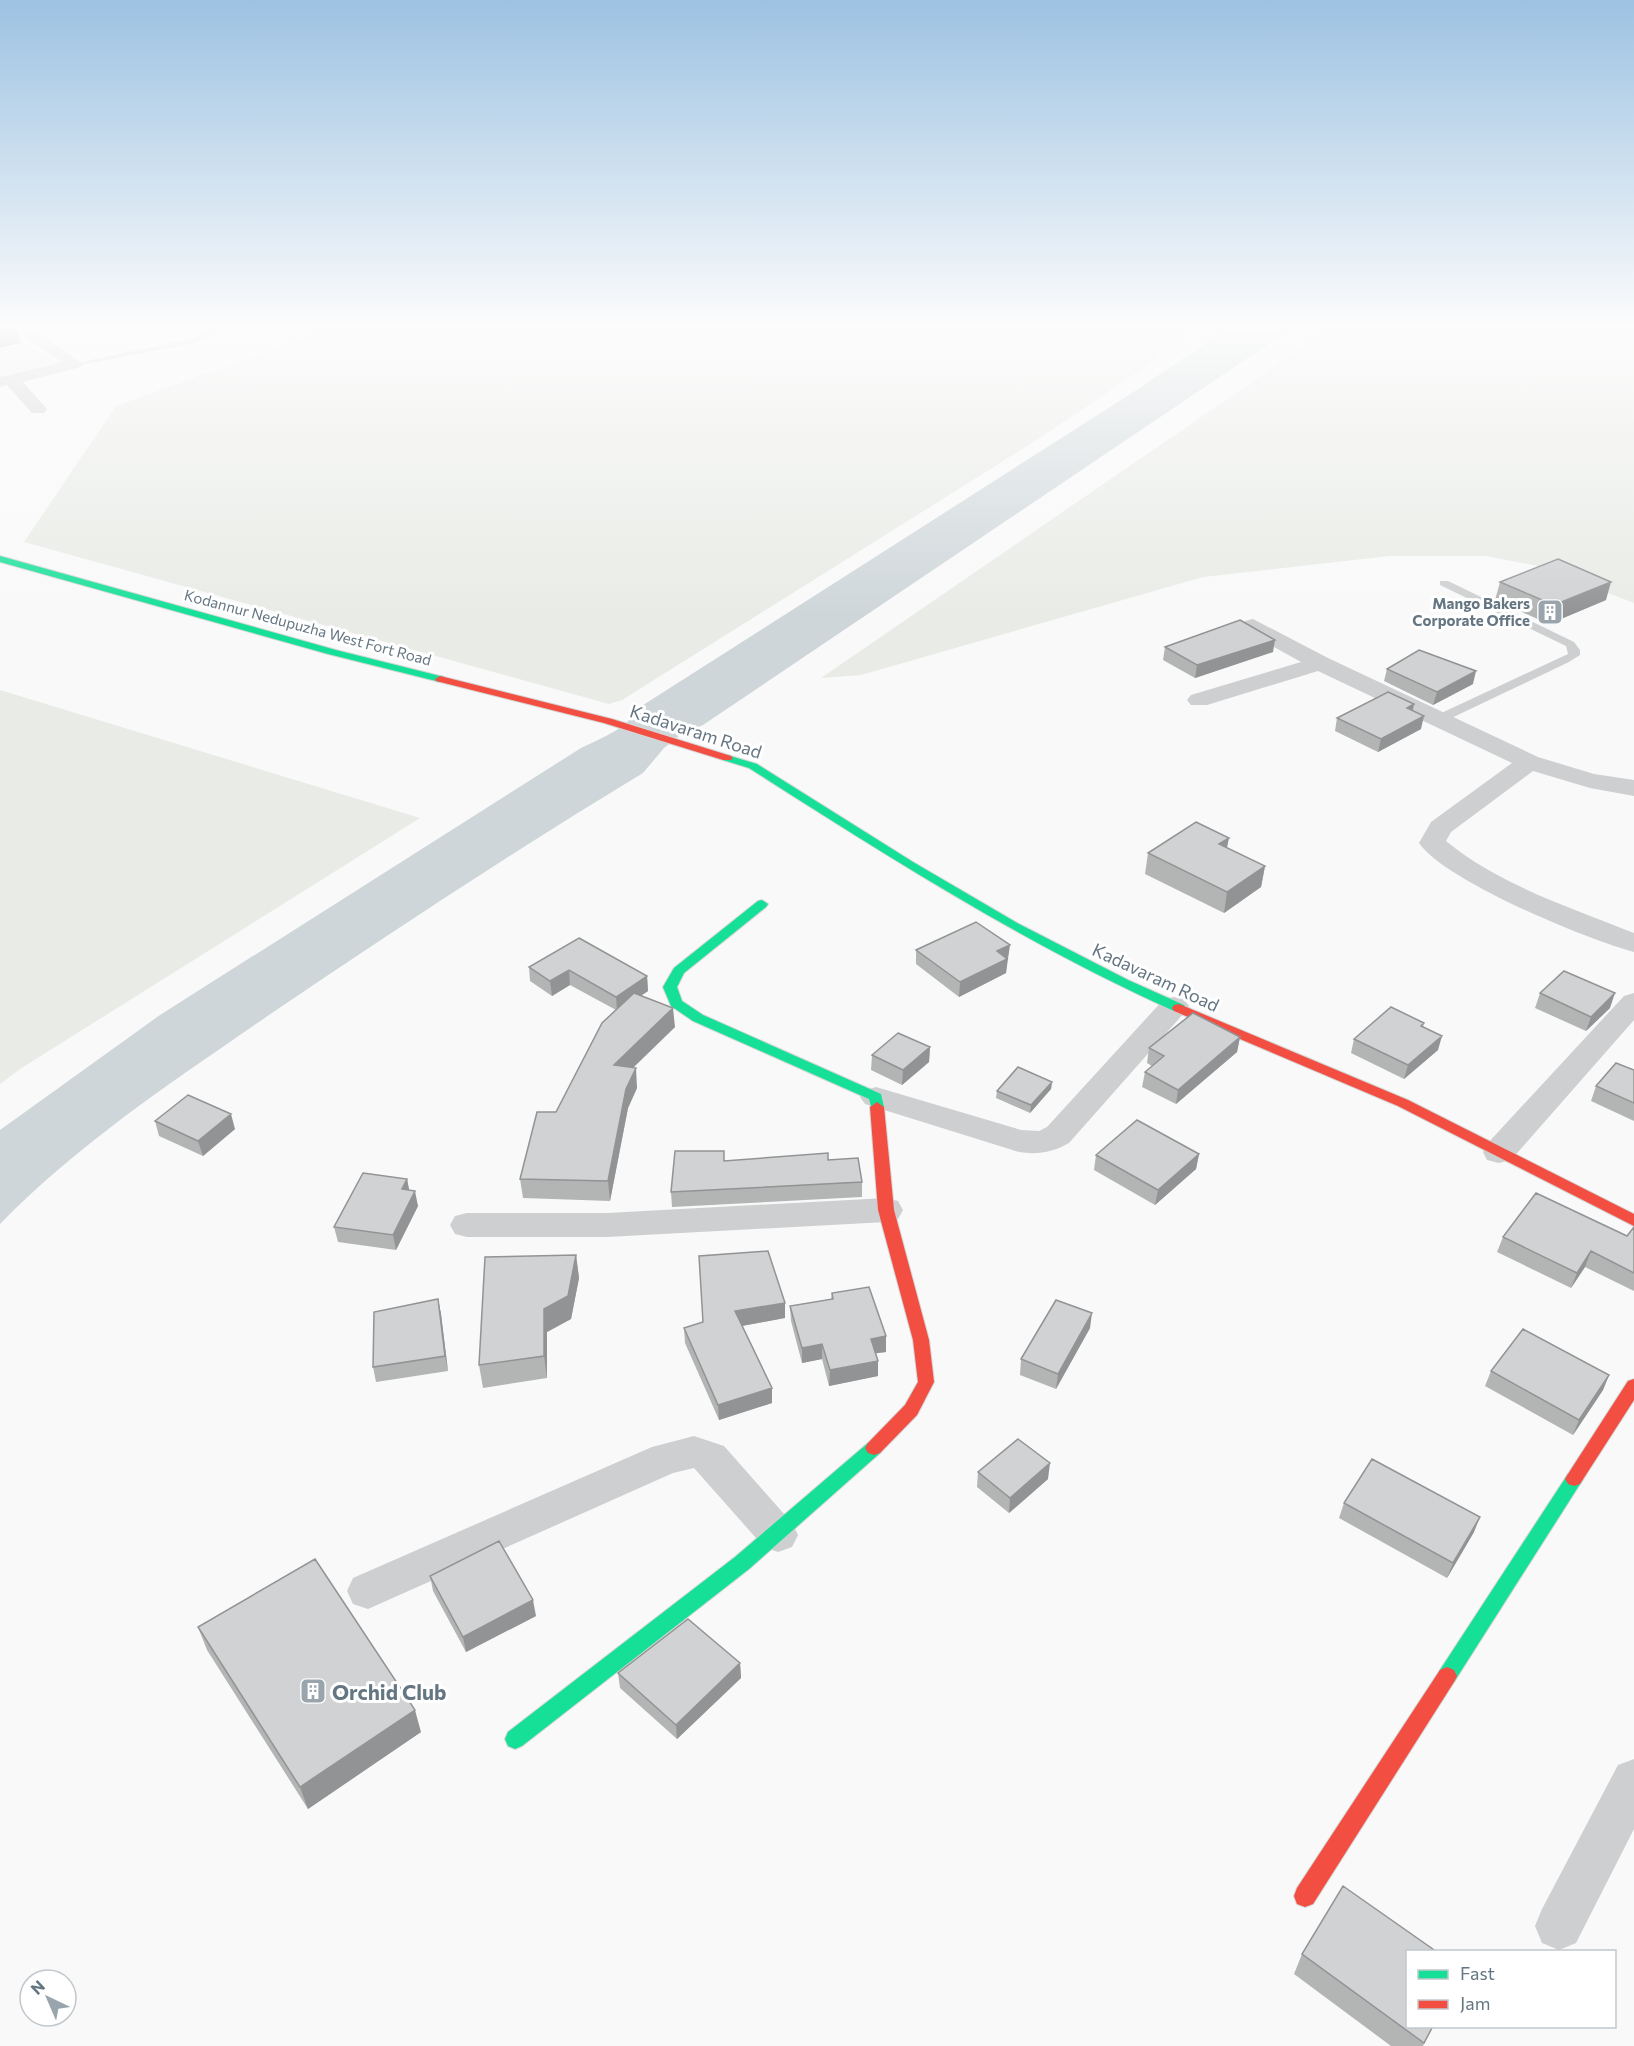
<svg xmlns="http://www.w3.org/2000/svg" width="1634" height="2046" font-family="Commissioner,sans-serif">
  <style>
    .green { fill: #e8ebe6 }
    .water { fill: #ced6d9 }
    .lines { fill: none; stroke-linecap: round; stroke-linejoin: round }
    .fast-casing { stroke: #d5d6d7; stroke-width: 2 }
    .jam-casing { stroke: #d5d6d7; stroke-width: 2 }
    .lane { fill: #cecfd0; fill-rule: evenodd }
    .street { fill: #cecfd0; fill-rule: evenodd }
    .fast { fill: #16e098; fill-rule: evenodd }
    .jam { fill: #f24e42; fill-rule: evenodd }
    .wall { fill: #b3b5b5 }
    .shaded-wall { fill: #929394 }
    .building { fill: #d0d2d3; stroke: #929394; stroke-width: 1.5 }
    .labels { text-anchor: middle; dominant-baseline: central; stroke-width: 6; stroke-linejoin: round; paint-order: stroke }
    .far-poi-label { font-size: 15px; font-weight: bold; fill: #657683; stroke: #fff; text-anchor: end }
    .far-street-label { font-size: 15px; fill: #657683; stroke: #fff }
    .street-label { font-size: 18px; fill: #657683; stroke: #fff }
    .near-poi-label { font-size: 21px; font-weight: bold; fill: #657683; stroke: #fff; text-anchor: start }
  </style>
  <rect width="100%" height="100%" fill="#f9f9f9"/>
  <!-- green -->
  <path class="green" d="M328,329H1192L1145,367L1040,438L622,700L609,704L24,542L116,406Z
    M1329,329H1634V603L1538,566L1486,556H1389L1203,577L861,675L821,678Z
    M26,344L57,362L0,376V349Z
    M0,690L420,818L20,1069L0,1084Z"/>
  <!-- water -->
  <path class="water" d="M1227,329H1291L703,725L680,735L664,748L643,773C516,850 391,932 269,1015C175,1080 80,1142 0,1224V1130L160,1015L581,748C604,737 626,729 640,707L1129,395Z"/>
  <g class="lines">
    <!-- fast casing -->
    <g class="fast-casing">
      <path id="fast" d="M0,556L336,650L444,677L445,679L440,682L328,654L0,562Z
        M727,755L757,764L913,862L1019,924L1128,980L1184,1005L1186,1008L1184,1011H1174C1025,944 887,856 749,768L723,760V756Z
        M762,900L768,904L766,907L684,973L677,987L682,1001L703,1015L881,1094L884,1107L882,1110H872L869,1099L693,1021L671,1006L663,987L674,968L758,901Z
        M874,1441L880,1443L883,1448L880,1453L749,1569L522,1746L515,1749L508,1746L505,1739L508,1732L735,1557L868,1443Z
        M1574,1472L1580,1474L1583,1479L1580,1484L1454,1682L1447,1685L1440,1682L1437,1676L1440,1670L1568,1474Z"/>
    </g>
    <!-- jam casing -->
    <g class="jam-casing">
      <path id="jam" d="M440,676L612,719L731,756L733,758L731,760H723L604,723L436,681L435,679Z
        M1179,1004L1408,1100L1634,1214V1226L1398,1106L1174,1011L1172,1008L1174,1005Z
        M877,1102L884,1107L894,1210L929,1340L934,1382L917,1415L880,1453L874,1455L868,1453L865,1448L868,1443L905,1405L918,1382L913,1340L878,1210L870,1107Z
        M1634,1379V1400L1580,1484L1574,1486L1568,1484L1565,1479L1568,1474L1628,1381Z
        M1447,1667L1454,1670L1457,1676L1454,1682L1313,1904L1305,1907L1297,1904L1294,1896L1297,1888L1440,1670Z"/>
    </g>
    <!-- lane -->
    <path class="lane" d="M213,329H224L196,343L75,366L71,364L191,339Z
      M1440,581H1448L1574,642L1580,650V655L1569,662L1443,722H1435V716L1568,654L1566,646L1440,585Z"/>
    <!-- street -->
    <path class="street" d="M14,329H33L83,364L81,367L23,382L47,409L44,413H32L7,385L0,387V377L62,362Z
      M1253,619L1328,658L1538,757L1594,774L1634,780V796L1590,788L1533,771L1451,832L1446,841C1501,886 1570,907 1634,933V952C1588,940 1445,881 1419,843L1431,822L1512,763L1318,671L1207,705H1191L1187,700L1191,695L1301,662L1245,631L1242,626L1245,621Z
      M1634,993V1020L1511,1160L1499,1163L1487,1160L1483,1152L1487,1144L1624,996Z
      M1174,997L1184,999L1189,1006L1184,1013L1069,1143C1054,1152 1037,1155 1019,1152L865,1104L860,1097L865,1090L876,1087L1021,1130L1039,1131L1047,1127L1164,999Z
      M886,1198L898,1201L903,1210L898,1219L886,1222L607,1237H467L455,1234L450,1225L455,1216L467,1213H607Z
      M694,1436L724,1446L792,1523L798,1535L792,1547L778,1552L764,1547L694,1468L673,1473L368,1609L353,1604L347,1591L353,1578L652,1447Z
      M1634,1759V1829L1576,1943L1559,1950L1542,1943L1535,1926L1542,1909L1618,1765Z"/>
    <!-- fast -->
    <use href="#fast" class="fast"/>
    <!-- jam -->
    <use href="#jam" class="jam"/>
  </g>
  <!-- wall -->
  <path class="wall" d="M1500,582L1606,600L1549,624L1495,600Z
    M1165,647L1273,652L1195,678L1163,660Z
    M1387,669L1473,684L1433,705L1384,681Z
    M1414,704L1413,710L1421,729L1378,752L1335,731L1337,718Z
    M1148,853L1265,866L1261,887L1224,913L1145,874Z
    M916,950L1008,960H1007L1006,973L959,997L916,964Z
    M529,967L647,976L648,991L641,996L675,1027L633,1068L637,1088L628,1108L610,1201L523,1198L520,1179L556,1112L616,1010L570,985L552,996L530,981Z
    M1540,993L1610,1008L1586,1031L1535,1008Z
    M1424,1023L1423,1027L1438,1050L1404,1079L1351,1053L1354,1039Z
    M1240,1037L1237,1052L1176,1104L1142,1087L1145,1072L1152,1066L1147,1063L1149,1048Z
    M930,1047L929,1062L902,1085L871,1070L872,1055Z
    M1634,1070V1121L1591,1101L1596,1086Z
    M1052,1082L1051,1089L1030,1113L996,1098L997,1091Z
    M155,1121L235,1129L203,1156L159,1136Z
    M1199,1154L1196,1169L1155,1205L1094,1170L1096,1155Z
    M828,1160L862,1182V1197L672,1207L671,1192L725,1161Z
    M407,1179L409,1190L418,1206L396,1250L338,1242L334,1227Z
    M1634,1227V1291L1585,1267L1571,1288L1497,1252L1503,1237L1627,1236Z
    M576,1255L579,1278L571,1319L547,1332V1378L483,1388L479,1365Z
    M832,1293L886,1336V1352L876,1353L878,1376L829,1386L822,1359L802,1363L791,1321L790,1306L831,1299Z
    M438,1299L441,1314L448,1371L376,1382L373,1367Z
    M785,1318L742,1326L772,1403L719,1420L685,1343L684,1328Z
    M1090,1328L1056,1389L1020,1375L1021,1359Z
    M1491,1371L1609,1375L1603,1390L1573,1435L1485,1386Z
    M978,1472L1048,1479L1009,1513L977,1487Z
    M1344,1503L1474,1532L1447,1578L1339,1518Z
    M430,1576L536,1616L466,1652L433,1591Z
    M198,1627L421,1732L308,1809L207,1650Z
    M740,1663L741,1678L677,1739L620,1688L618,1673Z
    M1302,1954L1433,2026L1423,2046H1391L1294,1974Z"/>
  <!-- shaded-wall -->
  <path class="shaded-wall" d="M12,329H17L21,343L0,348V332Z
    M1611,582L1606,600L1549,624L1554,605Z
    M1275,640L1273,652L1195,678L1197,665Z
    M1476,671L1473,684L1433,705L1437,692Z
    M1414,704L1411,718L1407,708Z
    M1424,716L1421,729L1378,752L1381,739Z
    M1229,838L1225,858L1219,844Z
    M1265,866L1261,887L1224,913L1227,892Z
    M1010,945L1006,973L959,997L960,982L997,951Z
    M569,970L570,985L552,996L550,981Z
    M647,976L648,991L617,1011L616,997Z
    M1615,993L1610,1008L1586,1031L1591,1017Z
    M673,1008L675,1027L616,1084L614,1065Z
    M1442,1036L1438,1050L1404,1079L1408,1065Z
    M1240,1037L1237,1052L1176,1104L1178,1090Z
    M930,1047L929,1062L902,1085L903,1070Z
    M636,1068L637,1088L628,1108L610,1201L608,1181L626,1089Z
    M1052,1082L1051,1089L1030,1113L1031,1105Z
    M231,1114L235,1129L203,1156L198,1141Z
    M1199,1154L1196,1169L1155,1205L1158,1190Z
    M407,1179L410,1194L402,1189Z
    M415,1191L418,1206L396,1250L393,1235Z
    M1591,1251L1585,1267L1571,1288L1577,1273Z
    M576,1255L579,1278L571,1319L547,1332V1378L544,1356V1309Z
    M438,1299L441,1314L448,1371L445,1356Z
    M785,1303V1318L736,1327L735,1311Z
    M1092,1313L1090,1328L1056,1389L1058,1374Z
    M886,1336V1352L870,1354L871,1339Z
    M822,1344V1359L802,1363V1348Z
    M878,1361V1376L829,1386L830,1370Z
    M1609,1375L1603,1390L1573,1435L1579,1420Z
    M772,1388V1403L719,1420L718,1405Z
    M1050,1463L1048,1479L1009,1513L1010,1498Z
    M1480,1517L1474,1532L1447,1578L1453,1563Z
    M533,1600L536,1616L466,1652L463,1637Z
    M740,1663L741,1678L677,1739L676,1725Z
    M415,1710L421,1732L308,1809L300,1787Z"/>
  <!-- building -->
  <path class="building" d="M0,329H12L0,332Z
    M1558,559L1611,582L1554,605L1500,582Z
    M1240,620L1275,640L1197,665L1165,647Z
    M1419,650L1476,671L1437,692L1387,669Z
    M1388,692L1414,704L1407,708L1424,716L1381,739L1337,718Z
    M1196,822L1229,838L1219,844L1265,866L1227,892L1148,853Z
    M976,922L1010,945L997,951L1007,959L960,982L916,950Z
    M579,938L647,976L616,997L569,970L550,981L529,967Z
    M1564,971L1615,993L1591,1017L1540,993Z
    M634,993L673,1008L614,1065L636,1068L626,1089L608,1181L520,1179L537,1112H556L602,1023Z
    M1391,1007L1424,1023L1421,1026L1442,1036L1408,1065L1354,1039Z
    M1193,1013L1240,1037L1178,1090L1145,1072L1164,1056L1149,1048Z
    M898,1033L930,1047L903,1070L872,1055Z
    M1616,1063L1634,1070V1103L1596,1086Z
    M1018,1067L1052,1082L1031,1105L997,1091Z
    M188,1095L231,1114L198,1141L155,1121Z
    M1137,1120L1199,1154L1158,1190L1096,1155Z
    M675,1151H724V1161L828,1153V1160L858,1158L862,1182L671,1192Z
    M363,1173L407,1179L402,1189L415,1191L393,1235L334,1227Z
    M1536,1193L1627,1236L1634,1227V1273L1591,1251L1577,1273L1503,1237Z
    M768,1251L785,1303L735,1311L772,1388L718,1405L684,1328L703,1322L699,1256Z
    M576,1255L568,1296L544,1309V1356L479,1365L485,1257Z
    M869,1287L886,1336L871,1339L878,1361L830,1370L822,1344L802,1348L790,1306L833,1299L832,1293Z
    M438,1299L445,1356L373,1367L374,1312Z
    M1056,1300L1092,1313L1058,1374L1021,1359Z
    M1523,1329L1609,1375L1579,1420L1491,1371Z
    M1018,1439L1050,1463L1010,1498L978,1472Z
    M1372,1459L1480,1517L1453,1563L1344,1503Z
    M499,1541L533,1600L463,1637L430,1576Z
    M315,1559L415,1710L300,1787L198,1627Z
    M688,1619L740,1663L676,1725L618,1673Z
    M1343,1886L1437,1952H1407V2026H1433L1424,2043L1302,1954Z"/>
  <!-- sky -->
  <linearGradient id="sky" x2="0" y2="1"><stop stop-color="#9dc2e2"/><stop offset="0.53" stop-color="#fcfcfc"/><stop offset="1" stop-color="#fcfcfc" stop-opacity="0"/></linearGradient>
  <rect width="1634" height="616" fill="url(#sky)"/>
  <!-- icons -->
  <defs>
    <g id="building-square" transform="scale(1.35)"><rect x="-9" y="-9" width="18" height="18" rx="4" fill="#99a4ac" stroke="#fff"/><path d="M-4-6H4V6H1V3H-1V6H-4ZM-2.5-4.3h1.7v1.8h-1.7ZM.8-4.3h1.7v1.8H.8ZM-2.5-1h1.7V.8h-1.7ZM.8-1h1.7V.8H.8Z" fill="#fff"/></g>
  </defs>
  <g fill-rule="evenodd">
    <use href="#building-square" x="1550" y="612"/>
    <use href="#building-square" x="313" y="1691"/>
  </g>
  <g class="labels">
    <!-- far-poi labels -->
    <g class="far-poi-label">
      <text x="1530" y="603">Mango Bakers<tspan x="1530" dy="17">Corporate Office</tspan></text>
    </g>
    <!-- far-street labels -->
    <g class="far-street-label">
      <text transform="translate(308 627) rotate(15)">Kodannur Nedupuzha West Fort Road</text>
    </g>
    <!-- street labels -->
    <g class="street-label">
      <text transform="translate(696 731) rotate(18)">Kadavaram Road</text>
      <text transform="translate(1156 977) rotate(25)">Kadavaram Road</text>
    </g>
    <!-- near-poi labels -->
    <g class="near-poi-label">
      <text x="332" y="1691">Orchid Club</text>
    </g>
  </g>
  <!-- legend -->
  <rect x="1406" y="1950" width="210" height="78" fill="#ffffff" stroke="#c1c8cd" stroke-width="1.5"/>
  <rect x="1418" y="1970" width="30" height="9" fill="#16e098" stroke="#c1c8cd" stroke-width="1.5"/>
  <text x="1460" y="1980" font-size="18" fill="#657683">Fast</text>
  <rect x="1418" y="2000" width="30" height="9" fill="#f24e42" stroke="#c1c8cd" stroke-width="1.5"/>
  <text x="1460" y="2010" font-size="18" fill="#657683">Jam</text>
  <!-- north arrow -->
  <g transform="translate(48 1998) rotate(316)"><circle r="28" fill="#ffffff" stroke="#c1c8cd" stroke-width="1.5"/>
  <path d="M0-4.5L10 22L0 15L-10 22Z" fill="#99a4ac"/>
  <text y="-9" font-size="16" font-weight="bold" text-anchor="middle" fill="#657683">N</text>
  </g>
</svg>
